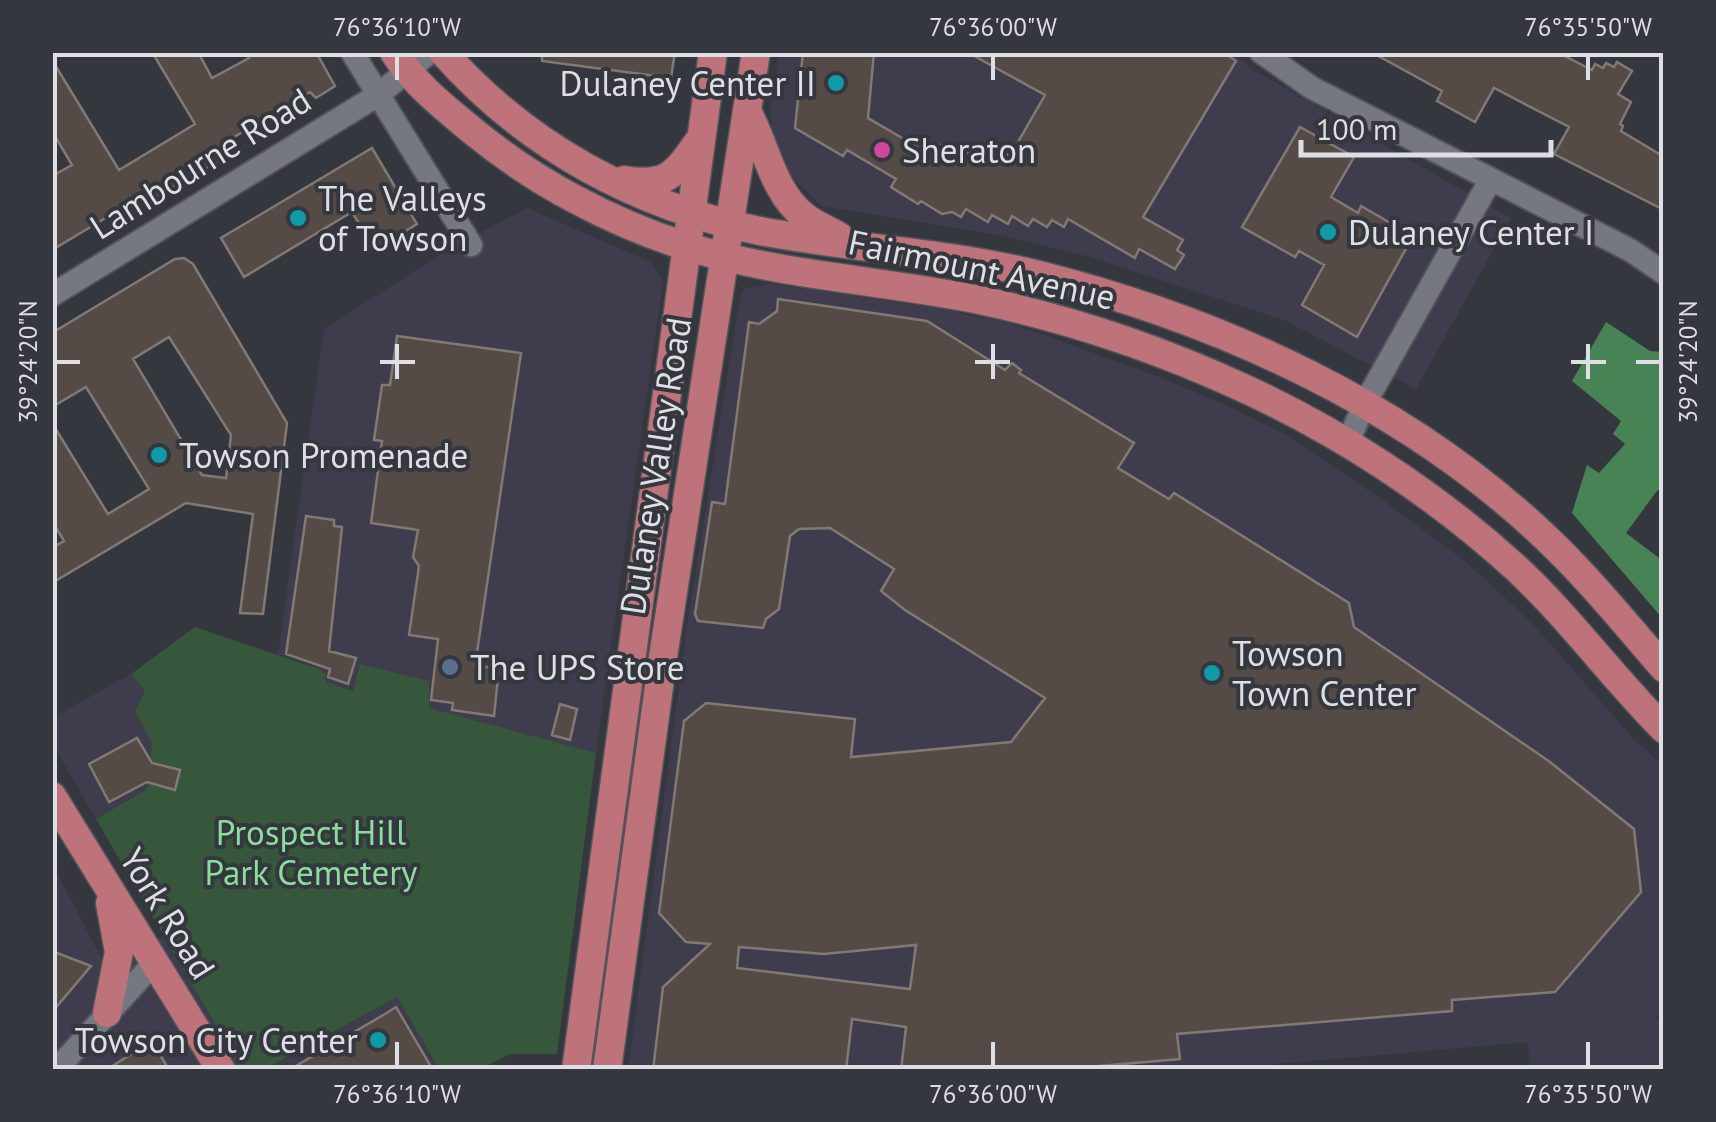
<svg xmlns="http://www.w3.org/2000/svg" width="1716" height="1122" font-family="'PT Sans',sans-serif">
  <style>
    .commercial { fill: #3f3c4d }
    .green { fill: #36573c }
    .forest { fill: #488355 }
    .building { fill: #544b47; stroke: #827874; stroke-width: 2.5; fill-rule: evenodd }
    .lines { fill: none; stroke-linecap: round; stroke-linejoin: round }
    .minor-casing { stroke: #52545a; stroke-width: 26 }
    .major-casing { stroke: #52545a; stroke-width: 31 }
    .minor { stroke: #767881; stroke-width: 22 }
    .major { stroke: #bd7379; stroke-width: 28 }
    .ticks { fill: none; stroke: #dedfe4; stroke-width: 4 }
    .culture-dot { fill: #0f9aa8; stroke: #35373e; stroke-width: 4 }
    .hotel-dot { fill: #d1479c; stroke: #35373e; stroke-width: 4 }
    .service-dot { fill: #5c6f8a; stroke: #35373e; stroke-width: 4 }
    .labels { text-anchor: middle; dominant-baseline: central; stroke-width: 8; stroke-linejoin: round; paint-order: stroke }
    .poi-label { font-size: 35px; fill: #dedfe4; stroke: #35373e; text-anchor: start }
    .street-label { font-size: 35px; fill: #dedfe4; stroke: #35373e }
    .park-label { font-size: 35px; fill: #8ade9c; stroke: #35373e }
    .neatline { fill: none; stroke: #dedfe4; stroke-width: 4 }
    .ticks-label { font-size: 25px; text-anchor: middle; fill: #dedfe4 }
  </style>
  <rect width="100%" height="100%" fill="#35373e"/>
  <!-- commercial -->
  <path class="commercial" d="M779,53H1235L1250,68L1511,218L1416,389L1284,320L1086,256L999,235L821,206L782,168L775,147L770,114Z
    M527,208L651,262L663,280L596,753L428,708L429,682L354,691L326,682L319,669L278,654L324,329L446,251Z
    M771,284L939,308L1016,325L1159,377L1230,407L1287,435L1384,501L1465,561L1531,622L1632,737L1663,766L1664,1009L1656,1017L1663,1021V1069H1530L1528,1042L1242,1067L1241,1070H628L687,626L740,297L746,288Z
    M131,674L145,691L135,711L152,743L147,789L96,819L53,745L52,718Z
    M52,863L107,969L164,936L241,1069H53Z
    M397,997L439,1069L266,1070Z"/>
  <!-- green -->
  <path class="green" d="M195,627L319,669L326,674V682L353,691L360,664L429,681V708L596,753L557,1054H510L480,1069H439L397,997L266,1069H241L96,819L147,789L152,743L135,711L145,691L131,674Z"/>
  <!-- forest -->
  <path class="forest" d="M1606,322L1650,351L1663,352V487L1656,492L1626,533L1663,561V619L1572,513L1587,465L1599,473L1625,444L1613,434L1621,421L1572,381Z"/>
  <!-- building -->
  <path class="building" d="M152,52H198L212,78L249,58L245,52H316L335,86L316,98L310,92L219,146L224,158L142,204L139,198L52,250V176L72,165L52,131V60L119,170L195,124Z
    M542,52H675L671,78L542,61Z
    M803,52H874L868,118L916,146L919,141L936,153L941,145L956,154L960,148L975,156L980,148L996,157L1000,151L1010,156L1045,95L967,52H1223L1236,61L1143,217L1183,240L1177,250L1184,255L1175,269L1139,249L1135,258L1068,219L1064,227L1052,220L1047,227L1033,219L1028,226L1012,216L1008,224L992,215L988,222L966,209L961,217L952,212L942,214L921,201L918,204L891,187L896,179L847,150L843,156L795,128Z
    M1371,52H1557L1592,70L1595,64L1603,68L1606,63L1614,67L1617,62L1632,71L1618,94L1631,102L1620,124L1623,126L1621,131L1664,157V210L1554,154L1569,127L1494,88L1475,122L1437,101L1442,91Z
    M1300,127L1354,157L1331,197L1358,213L1361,206L1413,236L1357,337L1302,305L1324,265L1299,251L1295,257L1242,227Z
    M372,148L417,224L375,250L352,212L244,277L221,238Z
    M184,258L193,264L287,423L263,614L240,613L253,514L186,503L52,583V548L64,541L52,521V423L108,514L149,489L86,387L52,407V333L175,259ZM169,337L231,435L226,478L202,475L133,359Z
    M778,299L927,321L1005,370L1012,363L1021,370L1019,373L1134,443L1118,468L1169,499L1174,493L1349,603L1354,627L1550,762L1634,829L1641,892L1555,992L1452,1000V1011L1177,1034L1180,1059L1053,1070H901L906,1027L852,1019L846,1070H653L663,987L710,944L686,942L659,913L684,721L706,703L855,719L851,757L1011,742L1045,698L905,610L881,591L894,569L830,528L799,529L790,536L779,609L766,619L763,628L698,621L695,614L712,502L725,504L749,322L759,324L777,311ZM916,945L910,989L737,968L739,947L824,954Z
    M397,336L521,353L475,666L499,668L494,716L452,710L453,703L431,700L438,639L409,635L419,566L413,557L418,530L371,523L382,441L374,440L382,385H390Z
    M306,516L334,520V526L342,527L329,651L356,658L348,684L328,677L330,669L286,654Z
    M560,704L577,709L570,740L552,735Z
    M137,738L152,763L180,770L175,790L147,782L109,802L89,764Z
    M52,951L91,966L52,1012Z
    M396,1007L433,1070H289L385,1014Z
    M152,1041L169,1070H106Z"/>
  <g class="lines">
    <!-- minor casing -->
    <g class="minor-casing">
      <path id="minor" d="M352,52L471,245
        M1261,52L1312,88L1630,250L1664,273
        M52,295L378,95L430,52
        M1348,442L1364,405L1491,179
        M56,1070L155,962"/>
    </g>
    <!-- major casing -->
    <g class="major-casing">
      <path id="major" d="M394,52C414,84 445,108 474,132C535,182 610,222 685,246C778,275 879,280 975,299C1066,318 1154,347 1239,386C1338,431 1435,494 1516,568C1569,617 1612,677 1664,729
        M443,52C526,146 638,207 760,231C854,249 950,252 1043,276C1223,322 1406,406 1542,534C1586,575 1624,622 1664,668
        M748,113C766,146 773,193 805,217C815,225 829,230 840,237
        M624,180C666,187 675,175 698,142
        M52,796L221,1070
        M107,1013L119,952L110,903
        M576,1070L713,52
        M607,1070L663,657L756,52"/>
    </g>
    <!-- minor -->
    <use href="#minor" class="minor"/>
    <!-- major -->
    <use href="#major" class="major"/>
  </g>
  <!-- ticks -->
  <path class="ticks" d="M397,55V80M993,55V80M1588,55V80M397,344V379M993,344V379M1588,344V379M55,362H80M380,362H415M975,362H1010M1571,362H1606M1636,362H1661M397,1042V1067M993,1042V1067M1588,1042V1067"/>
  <!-- markers -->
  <g class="culture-dot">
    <circle cx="836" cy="83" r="10"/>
    <circle cx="298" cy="218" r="10"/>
    <circle cx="1328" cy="232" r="10"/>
    <circle cx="159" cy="455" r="10"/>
    <circle cx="1212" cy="673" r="10"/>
    <circle cx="378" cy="1040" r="10"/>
  </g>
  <circle class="hotel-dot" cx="882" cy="150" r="10"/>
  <circle class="service-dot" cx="450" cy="667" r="10"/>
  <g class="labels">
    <!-- poi labels -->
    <g class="poi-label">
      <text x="816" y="83" text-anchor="end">Dulaney Center II</text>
      <text x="902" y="150">Sheraton</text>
      <text x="318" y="198">The Valleys<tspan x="318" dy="40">of Towson</tspan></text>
      <text x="1348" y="232">Dulaney Center I</text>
      <text x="179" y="455">Towson Promenade</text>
      <text x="1232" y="653">Towson<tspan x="1232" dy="40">Town Center</tspan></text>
      <text x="470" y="667">The UPS Store</text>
      <text x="358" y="1040" text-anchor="end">Towson City Center</text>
    </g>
    <!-- street labels -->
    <g class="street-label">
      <text transform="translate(200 163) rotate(-32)">Lambourne Road</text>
      <text transform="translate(982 269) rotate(12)">Fairmount Avenue</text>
      <text transform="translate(655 466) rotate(-81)">Dulaney Valley Road</text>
      <text transform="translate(168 913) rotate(58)">York Road</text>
    </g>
    <!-- park labels -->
    <g class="park-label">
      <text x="311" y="832">Prospect Hill<tspan x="311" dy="40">Park Cemetery</tspan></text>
    </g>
  </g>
  <!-- border -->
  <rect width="1716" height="1122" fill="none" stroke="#35373e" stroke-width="110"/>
  <!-- scale -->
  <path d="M1301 140v15h250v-15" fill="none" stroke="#dedfe4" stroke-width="5"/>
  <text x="1316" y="140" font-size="30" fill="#dedfe4" stroke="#35373e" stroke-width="8" paint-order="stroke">100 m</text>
  <rect x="55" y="55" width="1606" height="1012" class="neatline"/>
  <g class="ticks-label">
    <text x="397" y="36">76°36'10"W</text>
    <text x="993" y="36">76°36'00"W</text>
    <text x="1588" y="36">76°35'50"W</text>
    <text transform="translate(28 362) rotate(-90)" y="9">39°24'20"N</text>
    <text transform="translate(1688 362) rotate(-90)" y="9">39°24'20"N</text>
    <text x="397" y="1103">76°36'10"W</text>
    <text x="993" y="1103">76°36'00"W</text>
    <text x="1588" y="1103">76°35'50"W</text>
  </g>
</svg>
